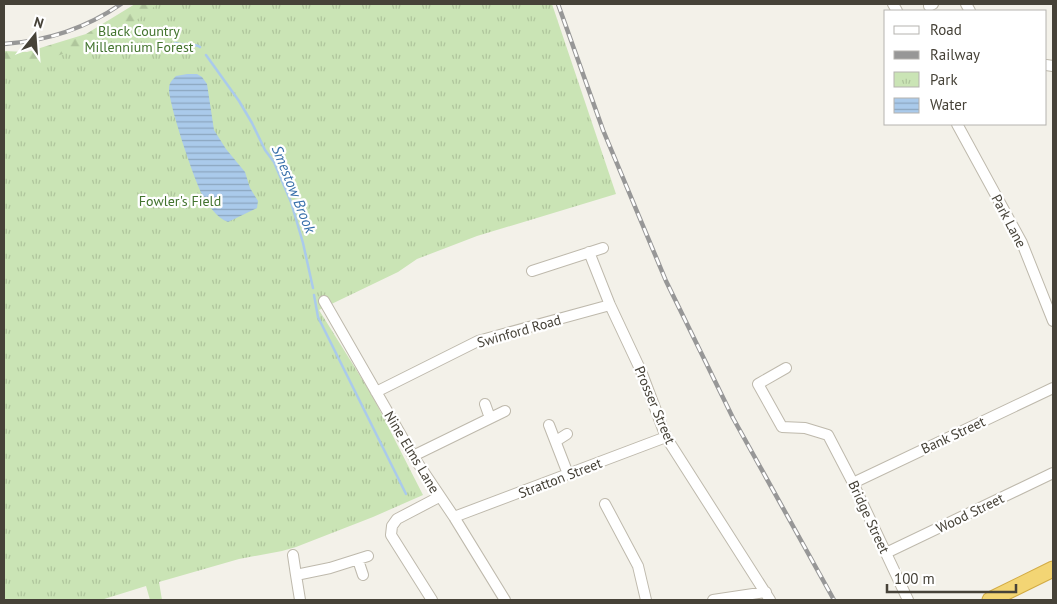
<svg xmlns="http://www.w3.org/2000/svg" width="1057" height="604" font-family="'PT Sans',sans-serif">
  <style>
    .forest { fill: url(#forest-firs) }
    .park { fill: url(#park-tufts) }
    .water { fill: url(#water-rules) }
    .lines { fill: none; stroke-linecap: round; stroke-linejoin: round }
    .stream { stroke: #aacaeb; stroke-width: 2.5 }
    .minor-casing { stroke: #beb9ac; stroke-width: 12 }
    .highway-casing { stroke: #d2ab44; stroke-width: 17 }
    .minor { stroke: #fff; stroke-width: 10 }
    .highway { stroke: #f3d574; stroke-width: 15 }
    .rail-casing { stroke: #979797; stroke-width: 4.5 }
    .rail { stroke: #fff; stroke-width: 2.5; stroke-dasharray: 8; stroke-linecap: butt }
    .labels { text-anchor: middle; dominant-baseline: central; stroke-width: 4.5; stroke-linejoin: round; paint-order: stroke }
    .park-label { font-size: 14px; fill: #43742f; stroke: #fff }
    .street-label { font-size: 14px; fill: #464238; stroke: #fff }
    .water-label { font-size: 15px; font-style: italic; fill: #3870ab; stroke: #fff }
  </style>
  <defs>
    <pattern id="forest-firs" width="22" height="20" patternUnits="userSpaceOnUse" patternTransform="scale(1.25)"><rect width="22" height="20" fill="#cae4b5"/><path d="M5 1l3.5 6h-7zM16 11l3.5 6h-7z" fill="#afc59c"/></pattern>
    <pattern id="park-tufts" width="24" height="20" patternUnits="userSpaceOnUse" patternTransform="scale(1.25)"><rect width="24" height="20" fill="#cae4b5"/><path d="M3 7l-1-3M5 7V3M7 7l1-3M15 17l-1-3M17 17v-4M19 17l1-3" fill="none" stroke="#afc59c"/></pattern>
    <pattern id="water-rules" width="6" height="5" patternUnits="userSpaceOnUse" patternTransform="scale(1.25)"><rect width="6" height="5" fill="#aacaeb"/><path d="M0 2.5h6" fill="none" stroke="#8ca6bf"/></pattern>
  </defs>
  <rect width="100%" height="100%" fill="#f3f1e9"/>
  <!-- forest -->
  <path class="forest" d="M135,4H273L4,92V51L27,52L86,34Z"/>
  <!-- park -->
  <path class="park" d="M158,4H552L616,194L477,236L417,259L398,272L319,310L372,395L423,495L373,517L296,547L282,551L239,559L159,582L162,600H150L146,586L101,600H4V59L38,62L112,38Z"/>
  <!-- water -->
  <path class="water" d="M187,74H197L202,77L207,84L214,130L226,149L245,172L250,188L258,201L257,208L228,222C216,218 208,204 202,194C194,179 169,105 169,89C169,83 172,80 176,76Z"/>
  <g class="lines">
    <!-- stream -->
    <path class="stream" d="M175,43C183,46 194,43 200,47
      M206,55L239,101L252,123L265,150L274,162L291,202L303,243L313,288
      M314,295L318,317L406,494"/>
    <!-- minor casing -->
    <g class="minor-casing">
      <path id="minor" d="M893,4L897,11
        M966,4L970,11
        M929,6L933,4
        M1046,65L1053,66
        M957,124L1022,243L1053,321
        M589,252L610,305L641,371L666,437L770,600
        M532,271L603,248
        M324,301L413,456L454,517L505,600
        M786,368L758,384L782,427L805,428L828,435L853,483L908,600
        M376,392L478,341L610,305
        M485,404L490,418
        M549,425L568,474
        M556,441L567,434
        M413,456L505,411
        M853,483L1053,388
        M605,504L638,566L646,600
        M454,517L666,437
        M886,553L1053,473
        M293,555L296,575
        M358,560L363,575
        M300,600L296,575L330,568L368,556
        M432,600L391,535L392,526L397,519L439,497
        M713,600L766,592"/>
    </g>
    <!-- highway casing -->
    <g class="highway-casing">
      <path id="highway" d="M990,600L1053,569"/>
    </g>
    <!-- minor -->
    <use href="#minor" class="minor"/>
    <!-- highway -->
    <use href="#highway" class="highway"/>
    <!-- rail casing -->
    <g class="rail-casing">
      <path id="rail" d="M558,4L603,130L666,281L733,418L834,600
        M4,44C47,41 85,29 121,4"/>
    </g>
    <!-- rail -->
    <use href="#rail" class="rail"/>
  </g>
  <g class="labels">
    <!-- park labels -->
    <g class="park-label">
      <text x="139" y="31">Black Country<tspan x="139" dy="16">Millennium Forest</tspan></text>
      <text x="180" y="201">Fowler's Field</text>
    </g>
    <!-- street labels -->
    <g class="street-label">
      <text transform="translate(1009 221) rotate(62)">Park Lane</text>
      <text transform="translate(519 331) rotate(-16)">Swinford Road</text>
      <text transform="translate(655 405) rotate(67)">Prosser Street</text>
      <text transform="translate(953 435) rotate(-25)">Bank Street</text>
      <text transform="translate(412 452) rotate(59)">Nine Elms Lane</text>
      <text transform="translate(560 478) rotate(-21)">Stratton Street</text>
      <text transform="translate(970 513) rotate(-26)">Wood Street</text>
      <text transform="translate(869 517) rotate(65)">Bridge Street</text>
    </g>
    <!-- water labels -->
    <g class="water-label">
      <text transform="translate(294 189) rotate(68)">Smestow Brook</text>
    </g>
  </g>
  <!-- border -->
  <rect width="1057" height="604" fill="none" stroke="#464238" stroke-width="10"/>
  <!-- legend -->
  <rect x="884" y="10" width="162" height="115" fill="#ffffff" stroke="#b5b3af"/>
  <rect x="894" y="26" width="25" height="8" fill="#ffffff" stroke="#b5b3af"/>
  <text x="930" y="35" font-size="15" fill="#464238">Road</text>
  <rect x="894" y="51" width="25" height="8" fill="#979797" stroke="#b5b3af"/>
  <text x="930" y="60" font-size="15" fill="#464238">Railway</text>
  <rect x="894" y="72" width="25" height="15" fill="url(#park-tufts)" stroke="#b5b3af"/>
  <text x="930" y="85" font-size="15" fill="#464238">Park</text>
  <rect x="894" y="98" width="25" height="15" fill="url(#water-rules)" stroke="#b5b3af"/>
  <text x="930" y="110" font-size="15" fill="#464238">Water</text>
  <!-- north arrow -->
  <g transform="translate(35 35) rotate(17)" stroke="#ffffff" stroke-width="4" paint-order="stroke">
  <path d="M0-4L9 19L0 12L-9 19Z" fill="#464238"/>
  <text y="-8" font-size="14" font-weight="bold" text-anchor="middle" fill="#464238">N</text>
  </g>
  <!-- scale -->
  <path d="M887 584v8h129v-8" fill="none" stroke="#464238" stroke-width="2.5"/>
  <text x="894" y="584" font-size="15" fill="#464238" stroke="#ffffff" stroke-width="4" paint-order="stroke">100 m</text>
</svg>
